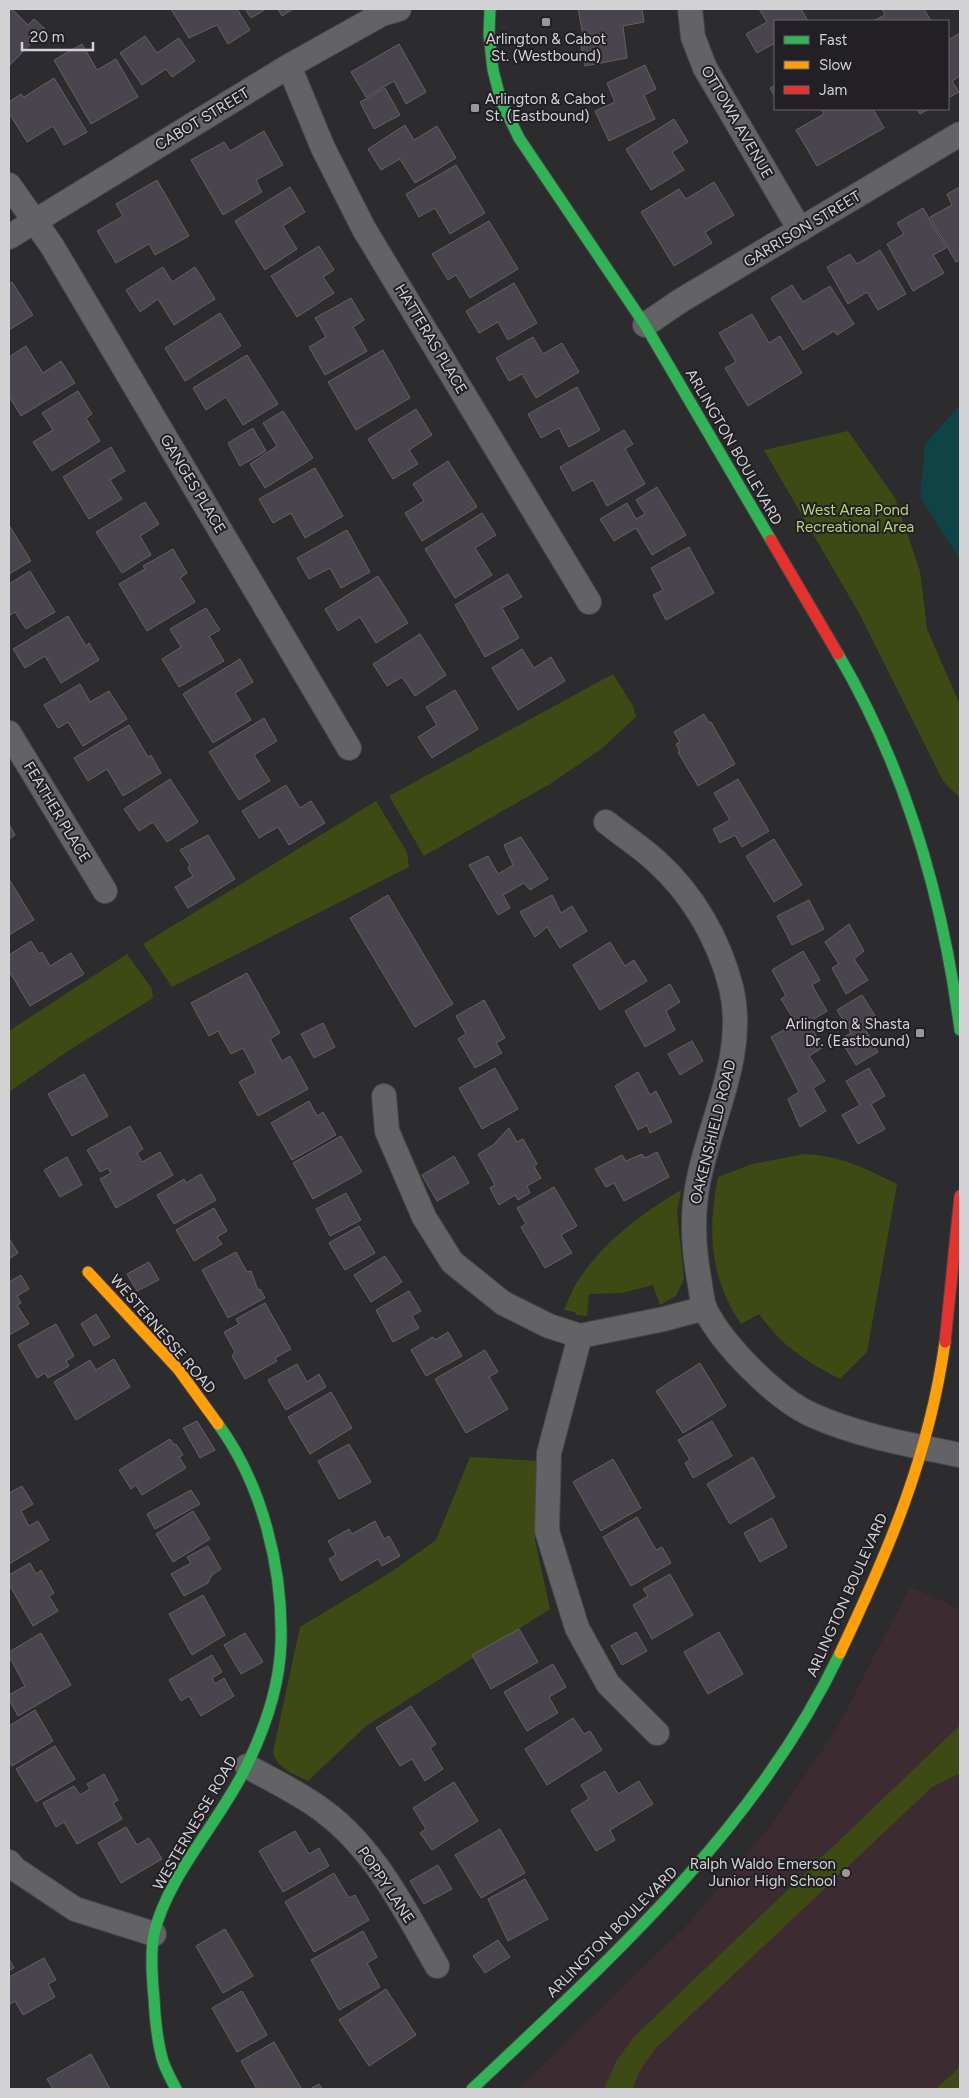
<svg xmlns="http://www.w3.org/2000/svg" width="969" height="2098" font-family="Figtree,sans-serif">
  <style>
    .education { fill: #3c2c32 }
    .green { fill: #3e4a13 }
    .water { fill: #0e4446 }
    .building { fill: #4a444e; stroke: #636263 }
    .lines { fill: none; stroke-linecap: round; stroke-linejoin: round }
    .street-casing { stroke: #474648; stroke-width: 26 }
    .fast-casing { stroke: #474648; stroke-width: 13 }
    .slow-casing { stroke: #474648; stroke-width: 13 }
    .jam-casing { stroke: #474648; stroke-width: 13 }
    .street { stroke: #636264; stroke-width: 24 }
    .fast { stroke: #30b455; stroke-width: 11 }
    .slow { stroke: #ff9f0a; stroke-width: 11 }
    .jam { stroke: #e5322d; stroke-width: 11 }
    .poi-dot { fill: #99989a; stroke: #222024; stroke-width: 2 }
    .labels { text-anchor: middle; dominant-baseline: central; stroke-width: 4; stroke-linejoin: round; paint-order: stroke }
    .poi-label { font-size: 15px; fill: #d3d2d5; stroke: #222024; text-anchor: end }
    .street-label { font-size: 15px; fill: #d3d2d5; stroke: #222024 }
    .park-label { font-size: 15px; fill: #bad374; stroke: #222024 }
  </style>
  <rect width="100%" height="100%" fill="#2c2b2d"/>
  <!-- education -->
  <path class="education" d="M910,1587L960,1609V2089H518L691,1921L771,1825L836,1730Z"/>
  <!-- green -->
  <path class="green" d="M848,431L895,498L920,571L927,629L960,705V798L943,781L859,613L764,450Z
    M613,674L633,706L636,717L600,750L550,784L424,856L389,796Z
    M376,801L407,852L409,867L172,987L143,944Z
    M127,954L152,989L153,998L68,1051L9,1092V1031Z
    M805,1154C842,1156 864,1168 897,1184L867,1352L840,1379C804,1360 784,1348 759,1314L741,1324C710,1278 707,1231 718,1177L752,1164Z
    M681,1190L677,1213L684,1279L676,1296L660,1305L653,1285L622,1293L589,1294L587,1316L576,1315L575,1312L564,1310C568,1301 572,1290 577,1282C603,1242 641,1214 681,1190Z
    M470,1457L538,1461L535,1540L550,1609L366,1726L308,1781C293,1773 277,1769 273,1752L300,1627L391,1572L436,1540Z
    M960,1725V1773L932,1787L656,2048L642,2067L632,2089H604L617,2060L633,2038Z
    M960,2067V2089H936Z"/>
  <!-- water -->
  <path class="water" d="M960,405V560L920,497L925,444Z"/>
  <!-- building -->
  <path class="building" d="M9,9H12L28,25L34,19L45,29L9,66Z
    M171,9H237L250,30L228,44L217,25L189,38Z
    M245,9H266L251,18Z
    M278,9H293L282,16Z
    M578,9H642L644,22L623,26L627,58L585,66L581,45H585Z
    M759,9H801L808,21H775V43L757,53L746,34L767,22Z
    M882,9H924L931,21H873L885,15Z
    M960,33V76L952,81L959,92L948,98V40Z
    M145,36L157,53L179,38L195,61L172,77L166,69L142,85L120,53Z
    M82,44L97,70L116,59L138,97L91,124L54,60Z
    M399,44L426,92L406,104L394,81L366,97L351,72Z
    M645,65L656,89L644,95L655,119L609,141L595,111L615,102L607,83Z
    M54,78L87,132L64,145L53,126L27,142L9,113V102L21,94L24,97Z
    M775,85V97L770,88Z
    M385,88L400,115L374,129L360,102Z
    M821,109H873L884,128L817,166L796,130L824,114Z
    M917,109H929L920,114Z
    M674,119L688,142L672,152L684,170L651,190L626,149Z
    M405,125L414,140L437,126L456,158L415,183L400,159L381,170L368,149Z
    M264,131L283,165L256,180L262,192L223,215L191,160L224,142L230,151Z
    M456,165L485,213L450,234L435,208L419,217L406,194Z
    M157,180L189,236L155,255L149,244L116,263L97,231L123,216L116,204Z
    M714,182L734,215L705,232L712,243L674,266L641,212L679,189L686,199Z
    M290,187L305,212L283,226L297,249L265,270L235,221Z
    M960,187V260L956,262L930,217L952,205L947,194Z
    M923,208L946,248L933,255L944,273L913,291L887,244L904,234L897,223Z
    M489,221L518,269L470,298L456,275L448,280L432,254Z
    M319,246L334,270L323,277L334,293L297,317L271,276Z
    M880,250L906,294L878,310L867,292L848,304L827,267L850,254L857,264Z
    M163,267L172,282L195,267L215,299L174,325L158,299L140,312L126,290Z
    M12,282L33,315L9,330V285Z
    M514,283L537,323L508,340L498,322L479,333L466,311Z
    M792,285L803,302L830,286L854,324L837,335L834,331L803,350L771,298Z
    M351,298L364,320L353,327L367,351L325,375L309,347L326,337L315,318Z
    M220,313L241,346L185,381L165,348Z
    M752,314L769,343L780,336L802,373L748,406L725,368L736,362L719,333Z
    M533,337L543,354L562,343L579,372L536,398L522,374L509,381L496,358Z
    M26,346L43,373L61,361L75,383L21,416L9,396V357Z
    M383,350L410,398L356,430L328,382Z
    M247,355L278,404L243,425L226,397L206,410L193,388Z
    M577,387L600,430L569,447L559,428L541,438L528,414Z
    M78,391L92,414L86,418L100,441L52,471L33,442L53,430L42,413Z
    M416,409L432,435L409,450L418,464L393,479L368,439Z
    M283,411L313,458L265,488L250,464L277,446L263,423Z
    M253,428L266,451L240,466L228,443Z
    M624,430L633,444L625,449L645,484L607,506L593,480L573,491L560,467Z
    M111,447L125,471L110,480L122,499L89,519L63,477Z
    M448,461L477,507L422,541L405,513L424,501L413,484Z
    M315,468L343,516L305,538L291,513L273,523L259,499Z
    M657,487L686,535L652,555L636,528L614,541L600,519L627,503L636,519L645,514L636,500Z
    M145,502L159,524L140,536L151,555L122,573L96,532Z
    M482,513L496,535L475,548L492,575L455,598L425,549Z
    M9,525L31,561L9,574Z
    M347,530L370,572L341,588L330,568L309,579L297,558Z
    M689,547L714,593L666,620L653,595L663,590L651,568Z
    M173,549L187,573L180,578L195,602L147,631L119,584L145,569L143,566Z
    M30,571L55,612L26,629L15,612L9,616V584Z
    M508,574L522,597L502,608L519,638L485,657L455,605Z
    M378,576L408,623L376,643L360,617L338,631L325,609Z
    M206,608L220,630L209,636L224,661L179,687L162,659L181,647L170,629Z
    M68,616L86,646L89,643L99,660L61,683L45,656L25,668L13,649Z
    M420,634L446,675L415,696L402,677L387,686L373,664Z
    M522,649L534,668L551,657L565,681L518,710L492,668Z
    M240,659L253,682L235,693L251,720L213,743L183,694Z
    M80,684L90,702L109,691L127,719L83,746L68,722L58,728L44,705Z
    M455,690L478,729L432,758L418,737L437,725L426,707Z
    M704,714L709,723L711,722L735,764L698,786L678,752H680L676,744L680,742L674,732Z
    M264,718L277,741L254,755L270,781L239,800L209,752Z
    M129,725L148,757L151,755L161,773L123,796L107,769L88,781L74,758Z
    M170,779L198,822L167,842L153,822L139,831L124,809Z
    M738,779L769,831L742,847L735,835L720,843L713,829L730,820L714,793Z
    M286,785L300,808L311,801L325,823L289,845L278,827L259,838L242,811Z
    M9,824L15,835L9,839Z
    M208,835L235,879L188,908L175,887L193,876L188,868L190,865L180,850Z
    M521,837L548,879L530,890L524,883L503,895L510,908L498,915L469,865L488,856L498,874L513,865L504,845Z
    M774,839L802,885L774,902L746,856Z
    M9,879L34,920L9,935Z
    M388,895L453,1004L415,1027L350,918Z
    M552,895L561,913L572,906L587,931L560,948L547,927L535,937L520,912Z
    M809,900L824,929L792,945L777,916Z
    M849,924L864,951L854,959L868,980L846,994L832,968L839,964L825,942Z
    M31,941L39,954L42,952L50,966L71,953L84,974L30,1006L9,971V955Z
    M610,942L625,966L634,960L647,981L600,1010L573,965Z
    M803,951L820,980L812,985L827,1011L809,1022L822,1048L809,1056L825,1081L813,1088L826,1111L800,1127L788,1099L799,1092L771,1037L796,1023L781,999L786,996L772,970Z
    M247,973L280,1033L270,1039L282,1061L290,1056L308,1089L258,1116L239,1082L256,1073L243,1048L231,1054L218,1031L209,1036L191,1003Z
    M670,984L680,1002L666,1011L675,1030L645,1047L625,1011Z
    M862,995L877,1019L864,1027L878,1052L856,1065L840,1039L851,1033L837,1010Z
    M484,1000L505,1038L496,1043L502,1053L475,1068L458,1039L466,1034L456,1016Z
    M323,1023L335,1047L314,1058L301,1034Z
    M692,1041L703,1061L680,1075L668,1054Z
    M495,1068L518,1109L482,1129L459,1088Z
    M869,1068L885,1096L871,1104L885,1129L858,1144L842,1115L860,1105L846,1081Z
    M638,1072L650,1095L656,1091L672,1122L650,1133L647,1125L638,1130L615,1086Z
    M84,1074L108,1116L72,1136L48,1094Z
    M309,1101L317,1116L323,1112L336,1135L292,1160L271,1123Z
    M130,1126L143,1149L137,1153L142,1162L160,1152L173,1175L116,1208L100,1179L111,1173L108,1168L100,1172L87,1150Z
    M509,1128L517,1142L523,1139L537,1164L534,1166L541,1178L527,1186L530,1193L518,1200L515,1195L499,1205L490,1188L495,1185L478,1154L493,1145Z
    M341,1136L362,1172L313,1199L293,1163Z
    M657,1152L669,1177L624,1201L614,1183L606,1187L595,1169L622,1155L626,1161L642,1154L645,1158Z
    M454,1156L469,1183L437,1201L422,1175Z
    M67,1157L82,1185L60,1197L44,1170Z
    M201,1174L216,1200L174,1224L157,1195L184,1179L186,1183Z
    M554,1187L577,1226L561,1235L572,1253L545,1268L521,1227L526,1224L517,1208Z
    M346,1193L361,1220L330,1236L316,1209Z
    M214,1208L227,1231L217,1237L222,1244L194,1261L176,1230Z
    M359,1226L375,1253L345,1270L329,1243Z
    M9,1238L18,1253L9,1259Z
    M236,1252L247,1272L251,1271L258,1290L260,1289L265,1298L228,1318L202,1270Z
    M385,1256L402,1282L371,1302L354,1275Z
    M149,1262L159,1280L137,1291L127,1274Z
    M21,1275L29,1289L17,1296L21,1303L17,1305L29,1324L9,1335V1282Z
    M409,1291L421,1311L412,1316L419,1328L393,1342L376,1310Z
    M265,1303L291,1349L275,1358L277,1361L245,1379L232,1356L235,1352L224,1332L239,1324L236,1319Z
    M96,1314L110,1337L94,1346L81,1324Z
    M56,1324L74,1356L66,1361L69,1366L48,1378L45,1373L37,1378L18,1345Z
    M448,1332L462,1356L426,1376L411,1350L433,1337L435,1340Z
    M485,1350L498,1372L489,1377L508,1409L466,1433L435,1379Z
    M114,1359L130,1387L76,1420L54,1382L90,1360L96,1370Z
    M700,1363L726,1406L683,1433L656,1391Z
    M297,1364L307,1382L319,1374L326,1387L286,1410L268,1380Z
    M331,1392L352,1428L310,1454L288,1417Z
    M197,1421L215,1450L200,1458L183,1428Z
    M712,1421L732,1456L693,1478L685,1463L690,1460L678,1440Z
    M170,1439L174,1445L176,1444L183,1455L179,1457L186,1468L142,1495L136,1485L131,1489L119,1470Z
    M349,1444L371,1482L339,1499L318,1461Z
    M753,1457L775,1497L730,1524L707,1484Z
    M613,1459L641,1508L601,1531L573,1482Z
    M22,1486L33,1504L21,1511L29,1526L38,1521L49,1540L9,1564V1493Z
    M191,1490L200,1504L155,1529L147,1514Z
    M193,1511L210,1539L173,1562L156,1534Z
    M637,1517L656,1550L662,1547L671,1563L631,1586L603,1537Z
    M772,1518L787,1547L760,1562L744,1533Z
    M375,1521L384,1539L389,1536L400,1556L382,1566L378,1559L341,1581L329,1559L336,1555L328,1541L349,1529L352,1534Z
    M208,1546L221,1569L212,1575L208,1583L184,1596L171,1574L191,1563L187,1557Z
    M30,1563L36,1574L41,1570L54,1593L49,1596L58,1611L33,1626L9,1584V1575Z
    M670,1574L693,1615L652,1639L633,1605L648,1596L643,1589Z
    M203,1595L225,1635L192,1655L169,1614Z
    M519,1629L538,1662L491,1689L472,1655Z
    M636,1632L647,1651L622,1665L611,1646Z
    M719,1632L743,1674L708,1694L684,1652Z
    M41,1633L71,1685L18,1716L9,1699V1695L25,1686L9,1656V1652Z
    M245,1633L263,1662L241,1674L224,1645Z
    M212,1655L222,1672L212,1678L215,1684L224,1678L234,1696L201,1716L189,1696L181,1701L169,1680Z
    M553,1664L566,1687L549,1697L558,1713L527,1731L504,1692Z
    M411,1706L436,1744L430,1748L443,1769L425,1781L412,1759L400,1766L376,1728Z
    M35,1710L53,1741L12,1766L9,1761V1726Z
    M573,1718L584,1734L590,1731L602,1750L547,1785L525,1749Z
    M55,1746L75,1779L36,1802L16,1769Z
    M605,1771L618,1794L639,1781L653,1804L610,1830L615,1840L596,1851L571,1810L589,1799L581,1785Z
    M104,1774L118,1800L113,1803L122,1819L77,1844L64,1822L56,1827L43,1803L74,1786L80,1795L90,1789L87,1784Z
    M454,1782L478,1821L432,1850L420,1833L426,1829L413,1808Z
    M126,1827L137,1845L149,1838L162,1859L121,1883L98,1843Z
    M500,1829L525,1873L481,1898L455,1855Z
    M295,1831L309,1854L319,1848L329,1866L283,1892L259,1851Z
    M438,1865L452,1889L424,1904L410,1881Z
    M334,1873L349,1898L355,1895L369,1920L314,1952L285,1902Z
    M525,1879L548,1919L508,1941L488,1899Z
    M225,1929L253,1976L223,1993L196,1946Z
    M363,1931L377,1957L367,1963L380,1987L339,2010L311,1960Z
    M498,1940L510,1957L485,1973L473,1956Z
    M44,1958L56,1980L48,1984L55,1997L23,2015L15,2001L9,2005V1977Z
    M9,1959L14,1968L9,1971Z
    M386,1989L416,2035L369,2066L339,2020Z
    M242,1991L267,2035L237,2052L212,2008Z
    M274,2042L301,2088L299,2089H257L241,2061Z
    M91,2054L110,2089H53L47,2079Z
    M319,2084L322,2089H310Z"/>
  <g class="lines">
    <!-- street casing -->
    <g class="street-casing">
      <path id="street" d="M690,9L693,37L705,68L800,230
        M289,66L323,148L364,229L589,602
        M9,185L52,246L349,748
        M9,237L289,66L382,14L399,9
        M645,325L680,301L960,134
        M9,733L105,891
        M606,822C622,835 641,847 656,861C693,894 719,940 731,987C747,1053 712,1115 699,1178C691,1214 693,1248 700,1284C701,1291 702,1302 705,1309C722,1344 776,1399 812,1415C859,1436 911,1445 960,1455
        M384,1096L387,1131L424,1217L452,1262L503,1303L549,1326L580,1336L664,1319L705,1308
        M580,1336L549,1453L547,1531L577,1628L608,1684L657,1733
        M247,1766C273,1781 302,1794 326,1813C376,1851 406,1912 437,1966
        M9,1862L15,1869L75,1909L154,1934"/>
    </g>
    <!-- fast casing -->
    <g class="fast-casing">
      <path id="fast" d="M490,9L489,35L493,70L501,101L519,138L645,325L771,540
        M838,654C905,768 943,899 960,1030
        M176,2089C171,2079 165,2069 162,2058C157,2039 155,2018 154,1998C152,1978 150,1954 154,1934C167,1876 222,1819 247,1765C265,1728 280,1683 281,1642C283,1568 262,1484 218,1424
        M472,2089C610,1959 757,1828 840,1653"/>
    </g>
    <!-- slow casing -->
    <g class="slow-casing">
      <path id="slow" d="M88,1272L178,1369L218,1424
        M840,1653C889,1550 929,1456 945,1342"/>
    </g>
    <!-- jam casing -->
    <g class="jam-casing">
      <path id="jam" d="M771,540L838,654
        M945,1342L960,1196"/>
    </g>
    <!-- street -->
    <use href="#street" class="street"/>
    <!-- fast -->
    <use href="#fast" class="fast"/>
    <!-- slow -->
    <use href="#slow" class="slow"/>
    <!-- jam -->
    <use href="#jam" class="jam"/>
  </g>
  <!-- markers -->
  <g class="poi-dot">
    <rect x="541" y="17" width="10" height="10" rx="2.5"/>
    <rect x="470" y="103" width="10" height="10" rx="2.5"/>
    <rect x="915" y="1028" width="10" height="10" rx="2.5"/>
    <circle cx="846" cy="1873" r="5"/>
  </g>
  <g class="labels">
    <!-- poi labels -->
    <g class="poi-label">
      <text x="546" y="39" text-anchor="middle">Arlington &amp; Cabot<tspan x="546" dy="17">St. (Westbound)</tspan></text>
      <text x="485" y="99" text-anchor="start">Arlington &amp; Cabot<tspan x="485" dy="17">St. (Eastbound)</tspan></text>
      <text x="910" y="1024">Arlington &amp; Shasta<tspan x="910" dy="17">Dr. (Eastbound)</tspan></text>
      <text x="836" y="1864">Ralph Waldo Emerson<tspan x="836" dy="17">Junior High School</tspan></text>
    </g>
    <!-- street labels -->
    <g class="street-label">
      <text transform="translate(202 119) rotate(-31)">CABOT STREET</text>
      <text transform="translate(737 122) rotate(60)">OTTOWA AVENUE</text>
      <text transform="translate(802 229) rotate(-31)">GARRISON STREET</text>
      <text transform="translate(431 339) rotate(59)">HATTERAS PLACE</text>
      <text transform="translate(734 447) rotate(60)">ARLINGTON BOULEVARD</text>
      <text transform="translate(193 484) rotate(59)">GANGES PLACE</text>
      <text transform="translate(57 812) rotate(59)">FEATHER PLACE</text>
      <text transform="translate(713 1132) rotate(-76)">OAKENSHIELD ROAD</text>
      <text transform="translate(163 1334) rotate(49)">WESTERNESSE ROAD</text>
      <text transform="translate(847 1595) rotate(-66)">ARLINGTON BOULEVARD</text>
      <text transform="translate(195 1823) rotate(-60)">WESTERNESSE ROAD</text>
      <text transform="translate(386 1885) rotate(56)">POPPY LANE</text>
      <text transform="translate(612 1932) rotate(-45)">ARLINGTON BOULEVARD</text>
    </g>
    <!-- park labels -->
    <g class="park-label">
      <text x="855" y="510">West Area Pond<tspan x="855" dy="17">Recreational Area</tspan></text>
    </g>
  </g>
  <!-- border -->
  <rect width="969" height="2098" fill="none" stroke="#d3d2d5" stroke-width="20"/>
  <!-- legend -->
  <rect x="774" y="20" width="175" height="90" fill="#222024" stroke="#69676b"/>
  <rect x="784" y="36" width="25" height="8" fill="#30b455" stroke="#69676b"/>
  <text x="819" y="45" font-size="15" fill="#d3d2d5">Fast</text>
  <rect x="784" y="61" width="25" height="8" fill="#ff9f0a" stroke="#69676b"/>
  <text x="819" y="70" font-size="15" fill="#d3d2d5">Slow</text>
  <rect x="784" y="86" width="25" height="8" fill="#e5322d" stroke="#69676b"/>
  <text x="819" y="95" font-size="15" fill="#d3d2d5">Jam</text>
  <!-- scale -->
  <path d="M22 42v8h71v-8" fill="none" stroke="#d3d2d5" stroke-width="2.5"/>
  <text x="30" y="42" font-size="15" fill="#d3d2d5" stroke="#222024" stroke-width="4" paint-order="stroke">20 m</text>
</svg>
